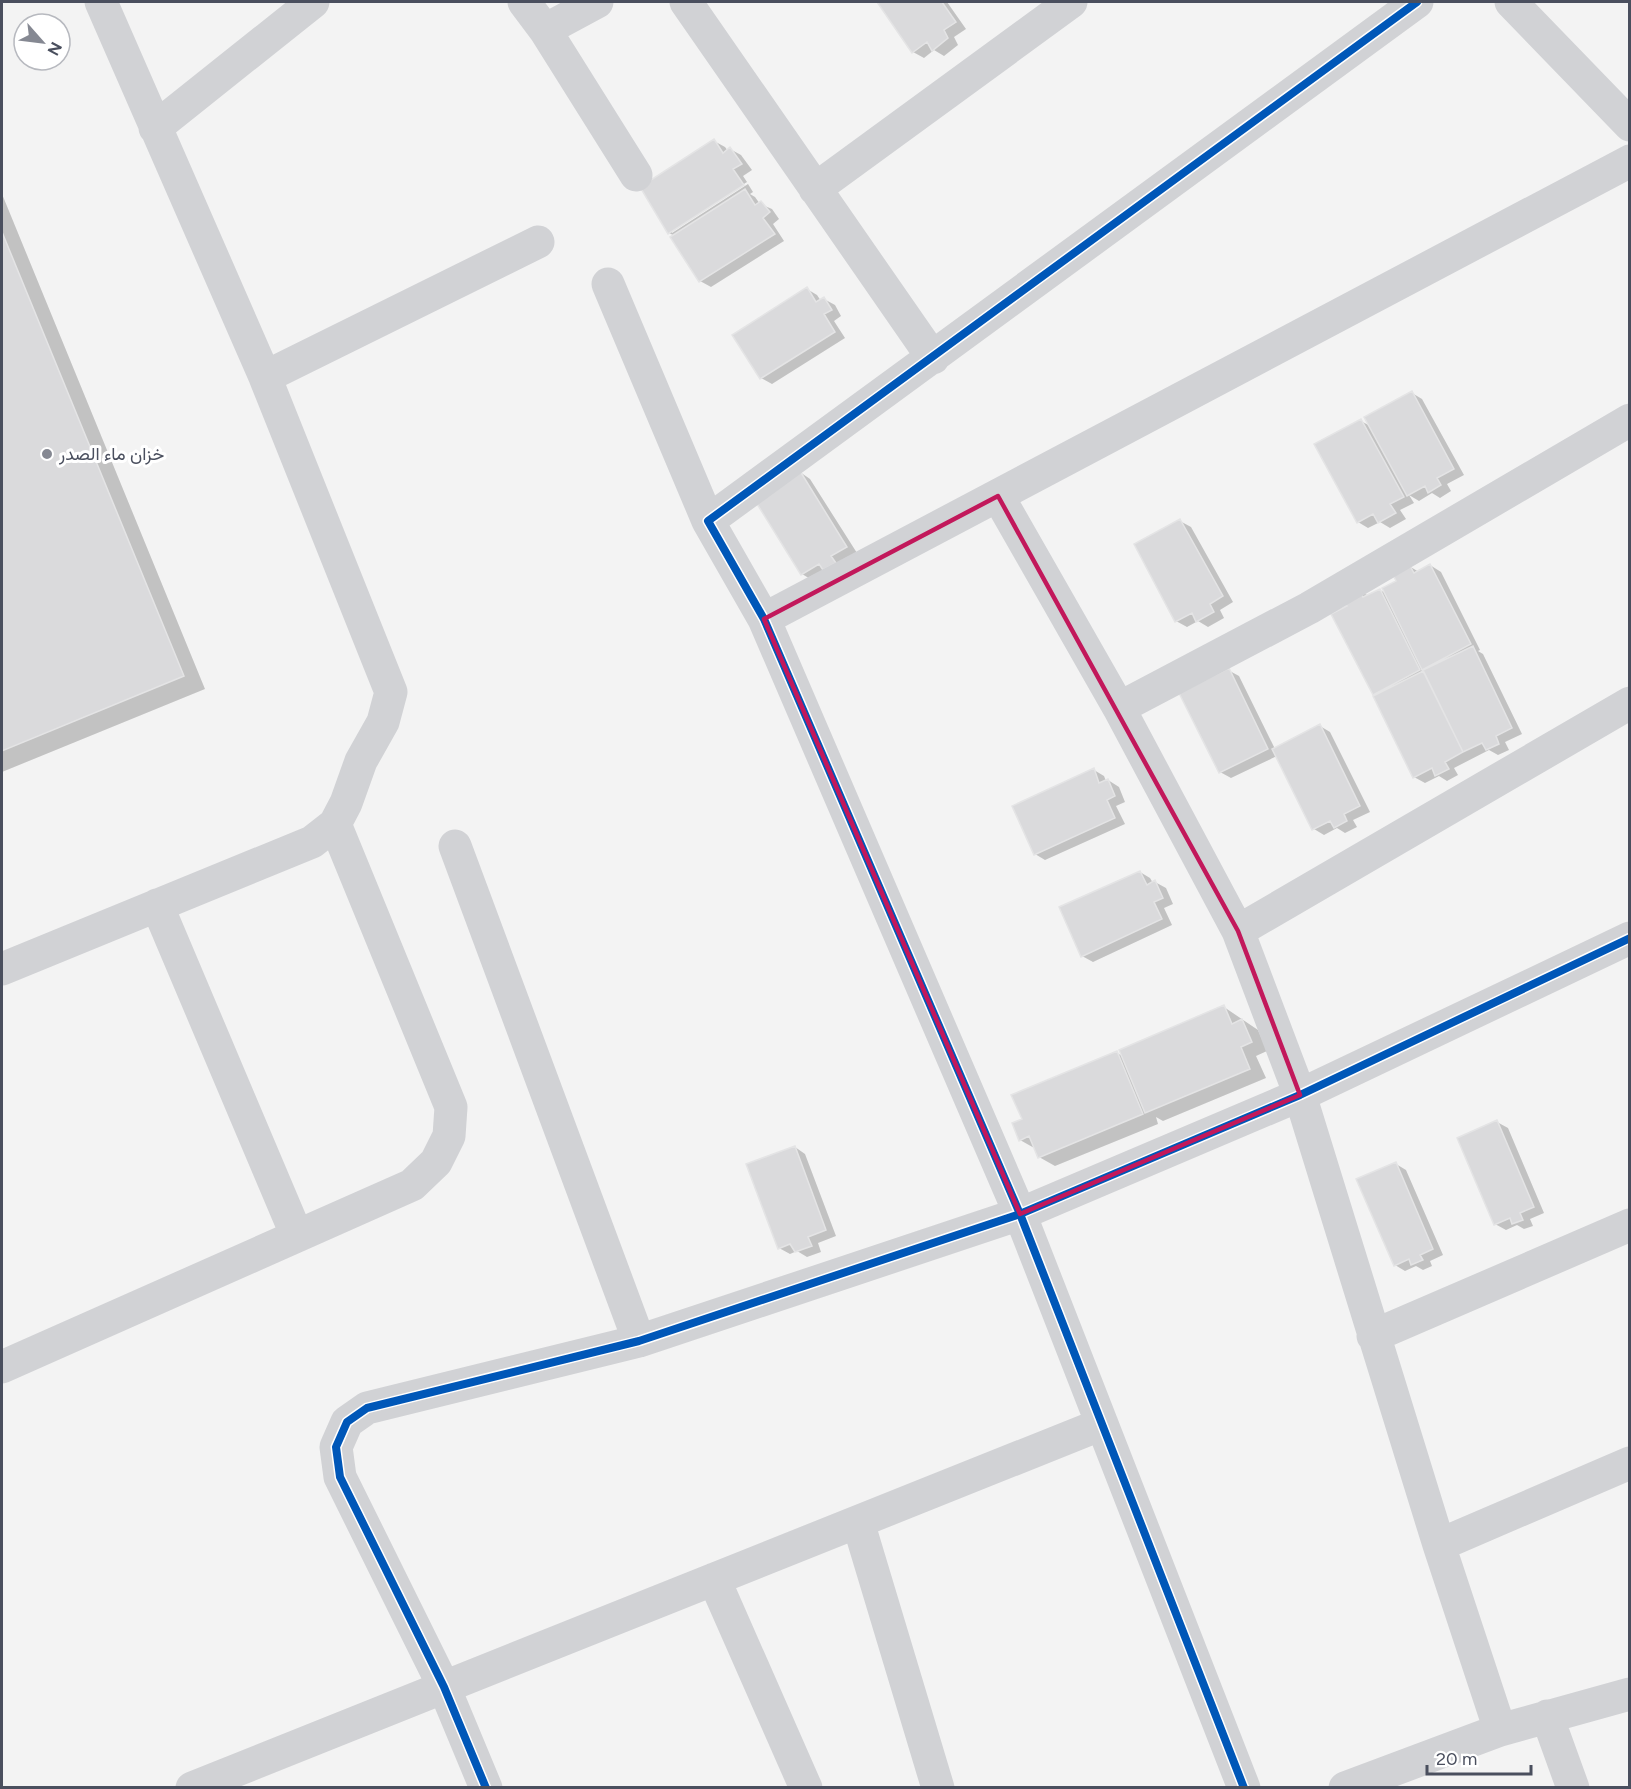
<svg xmlns="http://www.w3.org/2000/svg" width="1631" height="1789" font-family="Figtree,Vazirmatn,sans-serif">
  <style>
    .shadow { fill: #0003 }
    .building { fill: #dadadc; stroke: #e4e4e5; stroke-width: 1.5 }
    .lines { fill: none; stroke-linecap: round; stroke-linejoin: round }
    .minor { stroke: #d1d2d5; stroke-width: 33 }
    .cycleway-casing { stroke: #fff; stroke-width: 11 }
    .cycleway { stroke: #0057b8; stroke-width: 8 }
    .marked { fill: none; stroke: #c2185b; stroke-width: 4.5; stroke-linejoin: round }
    .poi-dot { fill: #858892; stroke: #fff; stroke-width: 2 }
    .labels { text-anchor: middle; dominant-baseline: central; stroke-width: 6; stroke-linejoin: round; paint-order: stroke }
    .poi-label { font-size: 18px; fill: #4a4f5e; stroke: #fff; text-anchor: start }
  </style>
  <rect width="100%" height="100%" fill="#f3f3f3"/>
  <!-- shadow -->
  <path class="shadow" d="M879,2H947L966,29L954,37L958,45L944,56L934,50L924,58L913,52Z
    M714,141L725,147L728,151L730,149L741,155L752,170L743,176L747,182L672,229V233L748,184L753,192L750,194L755,197L760,204L772,209L779,219L773,224L784,241L711,287L700,281L672,238L675,236L669,233Z
    M2,194L205,689L2,772Z
    M807,289L817,295L821,301L824,299L835,305L841,316L834,321L845,338L772,384L761,378Z
    M1412,393L1422,399L1464,475L1447,484L1451,491L1440,498L1432,493L1419,501L1409,495L1414,503L1400,510L1406,519L1390,528L1380,522L1368,528L1358,522L1361,421L1372,427Z
    M800,472L810,479L857,553L812,580L802,574Z
    M1180,521L1191,527L1233,602L1220,610L1224,618L1208,627L1198,621L1187,627L1176,621Z
    M1430,565L1441,572L1480,650L1478,651L1483,654L1522,734L1505,742L1509,750L1498,755L1489,750L1454,768L1458,775L1447,781L1439,776L1425,783L1414,777L1378,696L1374,694L1349,606L1359,591L1369,596L1380,590L1387,594L1409,566L1419,572Z
    M1228,670L1239,676L1275,749L1320,726L1330,732L1370,812L1353,820L1357,827L1345,833L1337,828L1324,835L1314,829L1277,756L1231,778L1220,772Z
    M1094,770L1104,776L1106,781L1108,780L1119,787L1125,802L1116,806L1125,824L1045,860L1035,854Z
    M1140,872L1150,878L1153,883L1155,882L1166,888L1173,904L1164,908L1172,925L1093,962L1082,956Z
    M1224,1007L1258,1030L1267,1051L1256,1056L1266,1078L1163,1121L1156,1117L1158,1124L1055,1166L1039,1157L1036,1149L1020,1140L1024,1120L1117,1053L1124,1057Z
    M1497,1122L1508,1128L1544,1213L1530,1219L1533,1226L1524,1229L1517,1225L1506,1230L1495,1224Z
    M795,1147L805,1154L836,1236L818,1243L821,1252L807,1257L797,1251L790,1254L779,1248Z
    M1396,1164L1406,1170L1443,1255L1430,1261L1432,1266L1423,1270L1416,1266L1405,1271L1395,1265Z"/>
  <!-- building -->
  <path class="building" d="M877,2H942L956,22L944,30L948,38L932,51L927,42L912,53Z
    M714,139L723,153L730,147L742,164L733,169L744,185L668,234L640,187Z
    M745,189L755,205L761,201L770,212L763,218L775,234L699,282L670,237Z
    M2,232L184,676L2,751Z
    M807,287L816,302L824,297L832,310L824,314L835,332L760,379L732,335Z
    M1412,391L1454,469L1437,478L1441,485L1428,493L1425,486L1407,496L1364,417Z
    M1361,419L1404,497L1390,504L1396,513L1378,523L1373,514L1357,523L1314,444Z
    M800,471L847,547L831,556L836,563L823,570L819,564L801,575L754,499Z
    M1180,519L1223,596L1210,604L1214,612L1196,622L1192,613L1175,622L1134,544Z
    M1409,564L1414,573L1430,564L1471,644L1422,670L1382,588L1396,581L1392,573Z
    M1359,589L1363,597L1380,589L1420,670L1373,695L1331,614L1347,606L1342,598Z
    M1473,646L1512,728L1496,736L1499,744L1486,750L1482,743L1463,752L1423,670Z
    M1229,668L1268,749L1219,773L1179,693Z
    M1423,671L1463,752L1445,762L1449,769L1435,776L1432,768L1413,778L1373,696Z
    M1320,724L1360,806L1344,814L1347,821L1334,828L1330,821L1312,830L1272,749Z
    M1094,768L1099,783L1108,779L1115,796L1107,800L1115,818L1034,855L1012,806Z
    M1140,871L1147,885L1155,880L1163,898L1154,902L1162,919L1081,957L1059,907Z
    M1224,1005L1232,1024L1242,1019L1252,1042L1241,1047L1250,1069L1145,1113L1119,1050Z
    M1117,1051L1143,1114L1038,1158L1029,1136L1019,1141L1012,1123L1022,1119L1011,1095Z
    M1497,1120L1534,1207L1520,1213L1523,1220L1512,1224L1510,1218L1494,1225L1457,1138Z
    M795,1146L826,1230L808,1237L812,1246L795,1252L790,1244L778,1249L746,1164Z
    M1396,1162L1433,1249L1420,1255L1423,1260L1411,1265L1409,1259L1394,1266L1356,1179Z"/>
  <g class="lines">
    <!-- minor -->
    <path class="minor" d="M524,2L545,30L636,175
      M686,2L933,358
      M1511,2L1630,125
      M545,30L597,2
      M155,128L313,2
      M815,189L1071,2
      M608,284L708,521
      M265,377L538,242
      M998,496L1119,708L1238,931L1300,1095L1439,1545L1500,1730
      M764,619L1630,161
      M1119,708L1309,608L1630,420
      M455,846L639,1341
      M157,905L297,1236
      M1238,931L1630,703
      M2,969L312,842L335,824L346,803L361,761L383,722L391,692L265,377L101,2
      M1373,1336L1630,1225
      M2,1367L412,1185L436,1162L449,1136L451,1107L335,824
      M858,1522L938,1788
      M1439,1545L1630,1463
      M714,1579L806,1788
      M1547,1716L1573,1788
      M192,1788L1102,1424
      M486,1788L444,1687L340,1477L336,1447L347,1422L367,1408L639,1341L1020,1214L1300,1095L1630,938
      M1244,1788L1020,1214L764,619L708,521L1417,2
      M1345,1788L1500,1730L1630,1694"/>
    <!-- cycleway casing -->
    <g class="cycleway-casing">
      <path id="cycleway" d="M486,1788L444,1687L340,1477L336,1447L347,1422L367,1408L639,1341L1020,1214L1300,1095L1630,938
        M1244,1788L1020,1214L764,619L708,521L1417,2"/>
    </g>
    <!-- cycleway -->
    <use href="#cycleway" class="cycleway"/>
  </g>
  <!-- marked area -->
  <path class="marked" d="M998,496L1238,931L1300,1095L1020,1214L764,619Z"/>
  <!-- markers -->
  <circle class="poi-dot" cx="47" cy="454" r="6"/>
  <g class="labels">
    <!-- poi labels -->
    <g class="poi-label">
      <text x="59" y="454">خزان ماء الصدر</text>
    </g>
  </g>
  <!-- border -->
  <rect width="1631" height="1789" fill="none" stroke="#4a4f5e" stroke-width="6"/>
  <!-- north arrow -->
  <g transform="translate(42 42) rotate(118)"><circle r="28" fill="#ffffff" stroke="#b7b9bf" stroke-width="1.5"/>
  <path d="M0-4.5L10 22L0 15L-10 22Z" fill="#858892"/>
  <text y="-9" font-size="16" font-weight="bold" text-anchor="middle" fill="#4a4f5e">N</text>
  </g>
  <!-- scale -->
  <path d="M1427 1765v9h104v-9" fill="none" stroke="#4a4f5e" stroke-width="3"/>
  <text x="1436" y="1765" font-size="18" fill="#4a4f5e" stroke="#ffffff" stroke-width="4.5" paint-order="stroke">20 m</text>
</svg>
